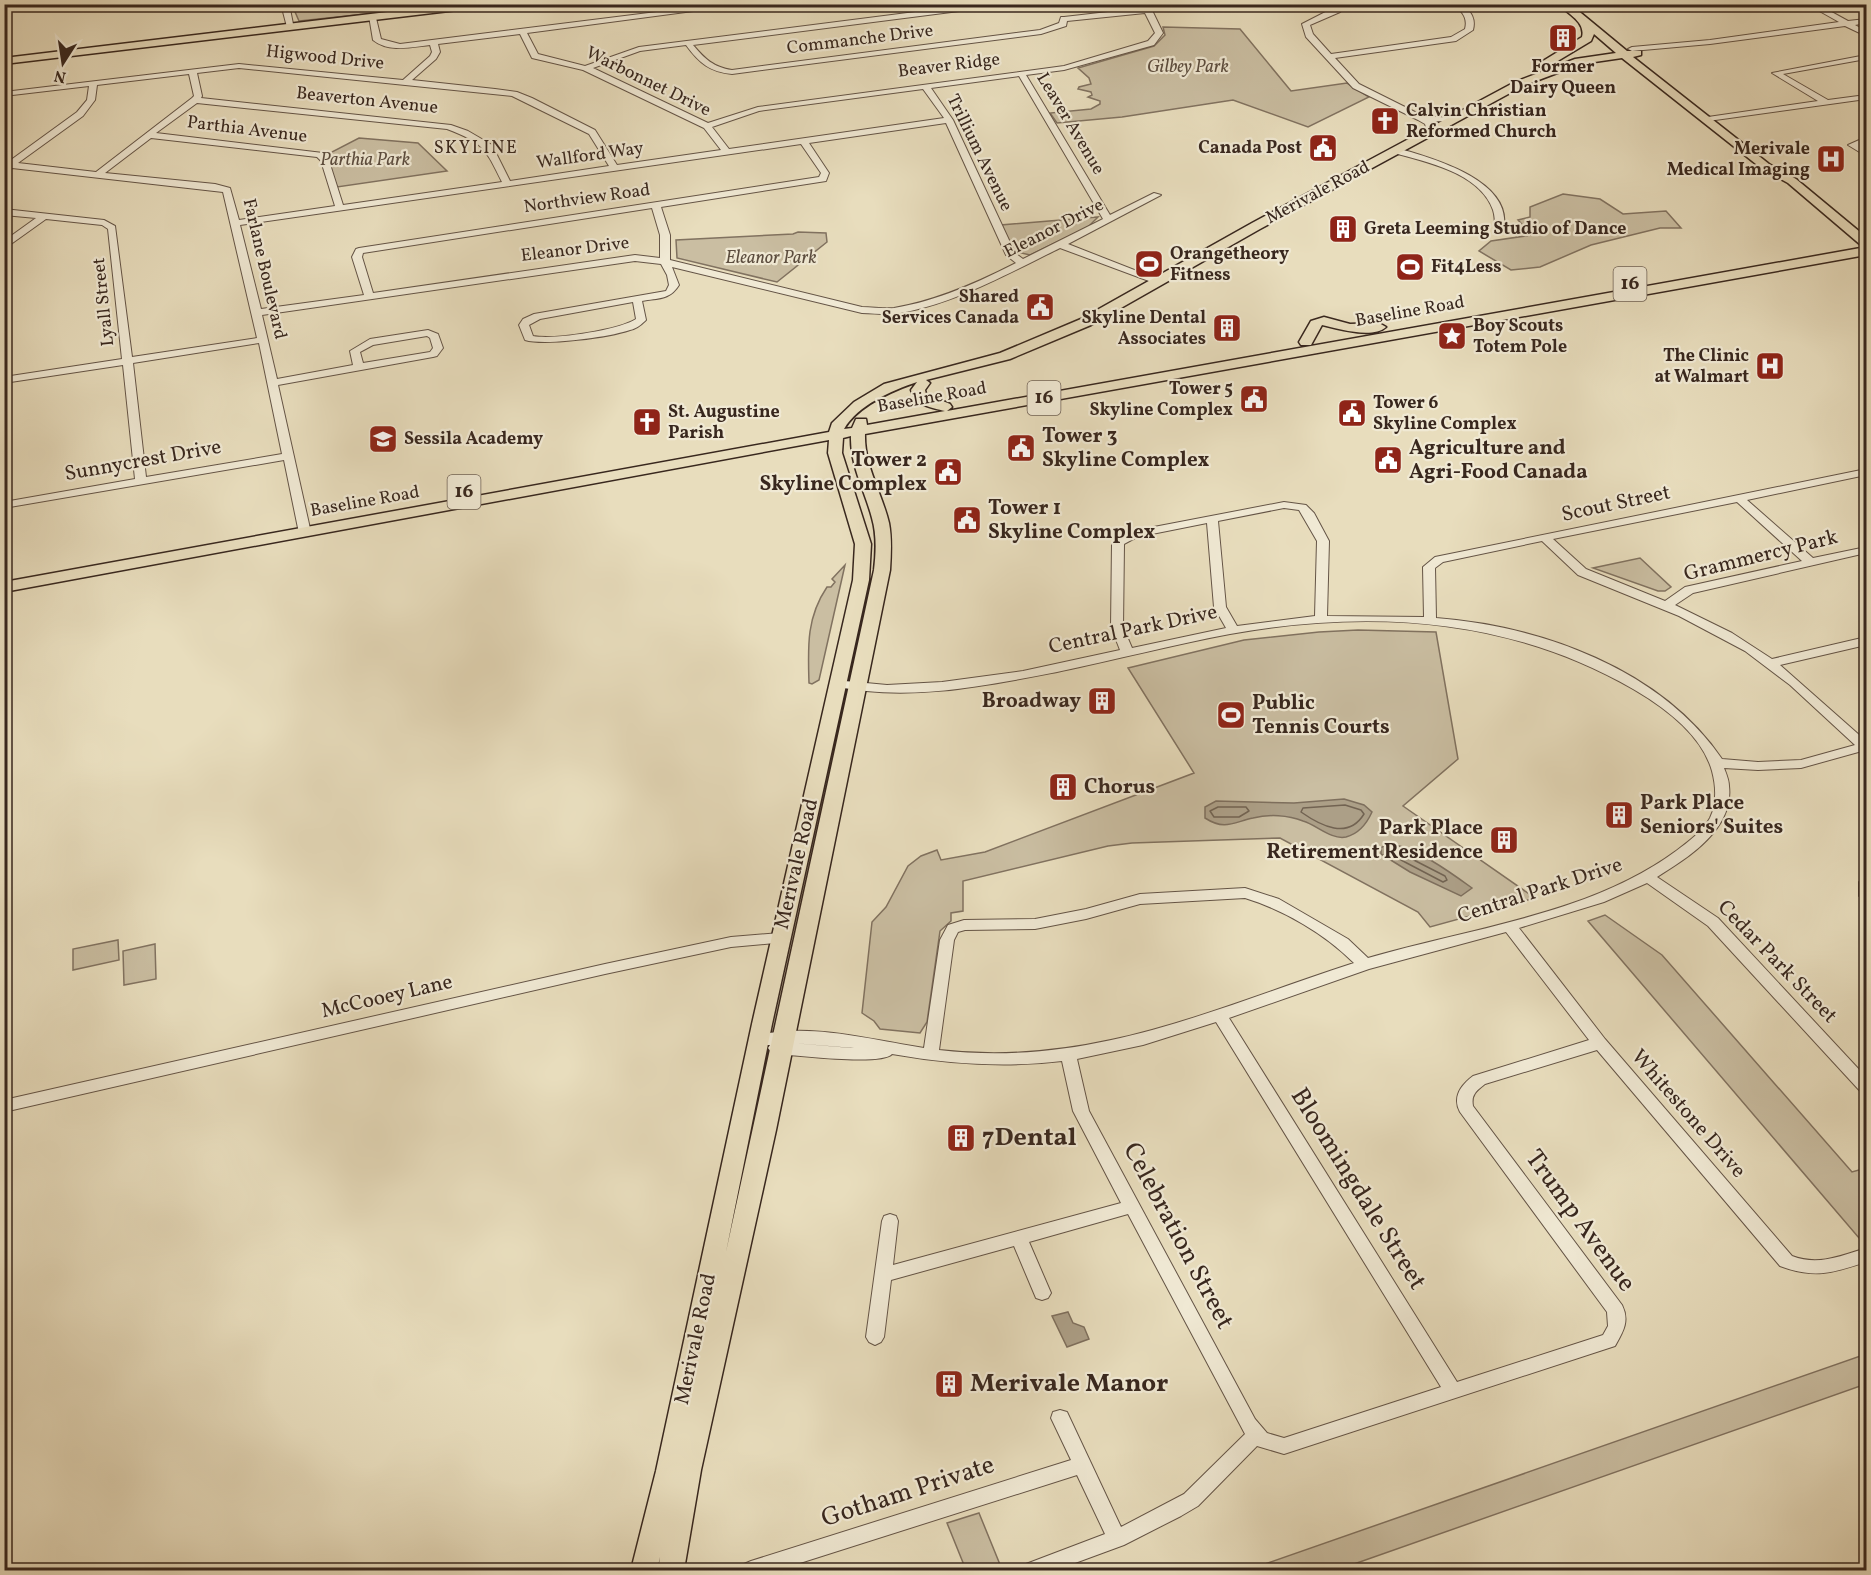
<svg xmlns="http://www.w3.org/2000/svg" width="1871" height="1575" font-family="Vollkorn,serif">
  <style>
    .green { fill: #cabea2; stroke: #817260; stroke-width: 1.5 }
    .water { fill: #ac9f87; stroke: #7e6f5d; stroke-width: 1.5 }
    .lines { fill: none; stroke-linecap: round; stroke-linejoin: round }
    .shore { stroke: #726352; stroke-width: 1.5 }
    .minor-casing { stroke: #645446; stroke-width: 2 }
    .major-casing { stroke: #38271e; stroke-width: 3 }
    .minor { fill: #f0e9d4; fill-rule: evenodd }
    .major { fill: #e8ddbd; fill-rule: evenodd }
    .labels { text-anchor: middle; dominant-baseline: central; stroke-width: 4.5; stroke-linejoin: round; paint-order: stroke }
    .far-street-label { font-size: 18px; fill: #38271e; stroke: #f0e9d4 }
    .far-park-label { font-size: 18px; font-style: italic; fill: #5c4d3f; stroke: #f0e9d4 }
    .far-poi-label { font-size: 18px; font-weight: bold; fill: #38271e; stroke: #f0e9d4; text-anchor: start }
    .far-neighbourhood-label { font-size: 18px; letter-spacing: 1.5px; fill: #38271e; stroke: #f0e9d4 }
    .shield { fill: #f0e9d4; stroke: #6f6155; stroke-width: 1.5 }
    .shield-label { font-size: 20px; font-weight: bold; fill: #38271e }
    .poi-label { font-size: 21px; font-weight: bold; fill: #38271e; stroke: #f0e9d4; text-anchor: start }
    .street-label { font-size: 21px; fill: #38271e; stroke: #f0e9d4 }
    .near-poi-label { font-size: 26px; font-weight: bold; fill: #38271e; stroke: #f0e9d4; text-anchor: start }
    .near-street-label { font-size: 26px; fill: #38271e; stroke: #f0e9d4 }
  </style>
  <rect width="100%" height="100%" fill="#e8ddbd"/>
  <filter id="stains"><feTurbulence type="fractalNoise" baseFrequency=".00333" numOctaves="4"/><feColorMatrix values="0 0 0 0 .2 0 0 0 0 .09 0 0 0 0 .02 0 0 0 .5 -.17"/></filter>
  <radialGradient id="worn" r=".72"><stop offset=".6" stop-color="#630" stop-opacity="0"/><stop offset="1" stop-color="#630" stop-opacity=".3"/></radialGradient>
  <!-- green -->
  <path class="green" d="M432,4L433,7L299,21L292,5Z
    M1163,27L1240,29L1291,91L1347,83L1369,97L1308,127L1233,100L1122,117L1057,123L1050,113L1091,109L1100,104V101L1088,97L1092,95L1091,92L1078,89L1079,87L1091,84L1089,78L1078,68L1154,46L1165,35Z
    M359,138L418,143L447,171L337,187L326,155Z
    M1563,194L1600,199L1623,214L1666,211L1681,228H1660L1591,245L1540,267L1511,270L1479,251L1491,241L1532,235L1518,220L1530,217V207Z
    M1098,217L1088,227L1030,255L1013,251L1001,225Z
    M798,232L826,233L827,242L777,282L677,258L676,240L793,234Z
    M1640,558L1671,587L1665,591H1658L1593,568Z
    M845,565L819,680L812,684L809,683C808,648 806,618 827,587H831L835,582L832,579Z
    M1358,630L1436,632L1458,759L1403,806L1535,898L1430,927L1418,912L1280,838L1132,843L1108,846L963,881V911L951,913V921L940,931L927,1022L920,1033L880,1029L874,1021L862,1013L872,922L886,907L908,866L921,856L937,850L941,860L985,852L1194,773L1128,668L1244,640L1319,632Z
    M1605,915L1662,955L1852,1172L1866,1168V1236L1859,1238L1588,921Z
    M118,940L119,960L73,970V949Z
    M155,944L156,979L124,985L123,951Z
    M1866,1354V1384L1337,1570H1248Z
    M979,1513L1001,1567L989,1570H966L947,1523Z"/>
  <!-- water -->
  <path class="water" d="M1344,799L1364,805L1372,812C1367,823 1358,834 1346,837C1331,840 1317,825 1303,821C1288,815 1269,814 1253,818C1234,822 1225,831 1205,818V807L1216,801L1294,803Z
    M1387,844C1413,845 1450,872 1472,888L1461,896L1410,872L1381,854V848Z
    M1068,1312L1073,1323L1084,1327L1089,1339L1067,1347L1052,1316Z"/>
  <g class="lines">
    <!-- shore -->
    <path class="shore" d="M1345,805L1361,810L1364,814C1348,840 1321,826 1301,812L1303,808Z
      M1218,807H1246L1249,811L1239,817H1214L1210,811Z
      M1404,855L1445,876L1447,880L1443,882L1401,860V856Z"/>
    <!-- minor casing -->
    <g class="minor-casing">
      <path id="minor" d="M48,4H66L48,8Z
        M281,4H289L294,29L287,27Z
        M721,4H746L527,33L538,54L585,66L639,47L978,4L959,11L693,45C705,59 713,67 732,70L1040,30L1059,23L1061,17H1064L1143,8L1142,4H1149L1163,33L1154,45L1064,70L1026,75L1110,215L1154,193L1161,195L1068,244L1165,282L1157,284L1060,248C1009,273 951,306 894,314C884,315 872,313 862,313L672,267L679,285C670,300 658,298 642,301L646,320C642,324 636,329 630,330C610,337 545,346 525,340L519,325L523,319L534,314L666,291L669,285L667,275L661,264L635,261L262,315L277,379L353,365L350,351L370,339L428,330L438,334L443,348L437,356L433,357L278,385L311,533L309,535H301L299,533L284,460L4,508V502L135,479L123,365L4,383V377L122,359L108,229L102,225L46,219L4,249V241L36,218L4,215V209L104,220L115,226L132,357L257,338L223,192L12,168L4,169V165L77,112L87,100L89,86L4,96V92L239,64L403,80L430,56L432,52L430,45C412,47 389,53 373,40L369,16L376,18L381,39L400,44ZM1145,13L1155,33L1148,41L1064,66L758,107L708,123L593,68L640,51L686,45C699,63 710,72 732,74L1041,34L1066,26L1067,21ZM520,34L532,58L583,70L704,128L721,150L617,165L595,130L532,98L517,92L495,89L412,80L436,59L440,52L438,44ZM239,68L512,96L589,134L609,166L510,181L492,145L468,131L451,125L201,98L202,96L197,73ZM189,74L194,96L192,98L96,172L18,163L83,116L95,100L97,85ZM1019,76L1103,219L1023,259L1015,253L953,120L931,88ZM923,89L944,118L729,149L712,127L759,111ZM197,103L447,129C484,143 485,148 502,182L343,205L329,161L323,153L156,133ZM946,123L1006,255L1016,263C979,282 937,301 894,308C884,309 873,307 862,307L670,260V235L661,207L826,181L829,173L809,143ZM151,138L317,157L321,161L335,206L239,220L230,188L215,184L105,173ZM801,144L821,173L819,177L359,248L356,249L352,257L364,295L261,309L240,225ZM652,208L660,235V258L635,255L373,293L362,257L363,253ZM633,302L636,319C619,330 554,340 533,336L529,325L540,319ZM427,336L430,338L433,348L430,352L363,363L360,352L373,345ZM259,343L282,454L146,477L133,363Z
        M1341,4H1349L1340,12L1310,25L1313,34L1331,54L1451,37L1465,29C1468,17 1462,13 1455,4H1463C1471,13 1476,18 1473,30L1456,41L1335,58L1359,84L1423,116L1453,118H1456V122L1432,121L1435,132L1428,134L1425,124L1418,120L1353,88L1306,37L1302,24Z
        M1688,4L1706,7L1742,4L1705,11Z
        M1807,4H1817L1848,21L1866,19V23L1855,25L1866,31V36L1845,26L1710,44L1632,51L1628,49L1632,47L1710,40L1839,22Z
        M1866,55V59L1783,74L1828,100L1866,95V99L1708,121L1704,119L1708,117L1818,101L1772,73Z
        M1866,137V143L1859,146L1866,151V156L1848,145Z
        M1397,148C1432,158 1516,181 1503,231L1495,229C1495,223 1495,216 1493,210C1480,173 1427,162 1394,153V149Z
        M1866,469V475L1747,500L1813,558L1866,547V553L1693,593L1675,605L1732,633L1772,659L1866,637V645L1780,665L1866,741V752L1862,751L1801,768L1758,770L1724,768C1726,773 1729,780 1729,786C1734,829 1689,857 1657,877L1718,918L1866,1077V1093L1860,1091L1708,926L1647,883L1604,902L1519,928L1605,1039L1792,1256C1818,1266 1841,1256 1866,1248V1262C1832,1273 1815,1279 1780,1266L1597,1050L1485,1084C1476,1091 1471,1095 1473,1106L1622,1305C1630,1321 1623,1332 1615,1346L1284,1454L1257,1446L1198,1506L1181,1516L1124,1545L1056,1570H1023L1026,1564L1105,1534L1077,1475L778,1570H741L744,1564L751,1561L1071,1460L1051,1418L1053,1412L1060,1410L1067,1412L1121,1527L1184,1494L1245,1434L1128,1214L1029,1242L1051,1293L1048,1298L1042,1300L1036,1298L1014,1246L891,1280L884,1337L881,1342L875,1345L869,1342L866,1337L882,1221L884,1216L890,1214L896,1216L898,1221L893,1265L1121,1203L1073,1111L1062,1061C1005,1068 949,1064 892,1054C881,1066 796,1055 776,1054L771,1052L768,1048L770,1045H753L750,1041L753,1037C804,1021 872,1040 924,1048L940,940L948,925L964,920L1035,919L1086,909L1140,894L1245,888L1279,899L1348,939L1368,958C1470,928 1589,915 1676,851C1688,842 1703,831 1710,818C1717,803 1716,786 1712,771C1702,735 1664,707 1633,689C1509,617 1368,609 1230,634C1171,645 1115,660 1057,672C985,686 907,702 834,686L832,683L834,680L887,685L942,682L1023,671L1120,650L1111,627L1112,543L1133,531L1284,502L1306,505L1314,513L1329,541L1327,616L1424,617L1423,567L1435,557ZM1737,502L1802,561L1685,587L1665,601L1586,569L1553,539ZM1284,508L1299,510L1317,541L1315,616L1237,626L1226,607L1218,521ZM1207,523L1214,607L1226,628L1132,648L1123,627L1124,544L1137,537ZM1542,541L1578,575L1679,616L1745,651L1790,685L1855,745L1801,760L1758,762L1722,759C1661,669 1541,626 1436,618L1435,568L1443,562ZM1245,898C1284,910 1325,934 1354,963C1214,1008 1092,1068 939,1050L954,940L958,932L965,930L1035,929L1086,919L1140,904ZM1506,932L1589,1040L1473,1076C1461,1085 1452,1097 1460,1112L1607,1312L1608,1326L1603,1335L1457,1382L1229,1018L1369,969ZM1216,1022L1441,1387L1284,1438L1267,1433L1255,1419L1089,1111L1077,1059L1143,1045ZM792,1043L854,1048H851Z
        M1866,877V901L1859,896V882Z
        M780,933L785,934L787,938L785,942L731,947L605,974L4,1112V1100L605,964L731,937Z"/>
    </g>
    <!-- major casing -->
    <g class="major-casing">
      <path id="major" d="M454,4H488L483,7L4,64V58Z
        M1558,4H1570L1627,51H1641V55L1633,57L1769,164L1796,179L1866,237V247L1862,246L1788,183L1761,168L1622,58L1581,64L1523,86L1260,229L1091,325L1010,359L926,380L930,383L925,390L926,394L950,404L952,407L947,411L1866,247V255L865,434C864,466 882,493 889,523C892,539 891,554 890,570L776,1130L701,1470L684,1570H658L660,1557L657,1570H631L656,1471L752,1024L853,580L855,544L828,453L829,440L4,592V582L829,432L832,423L854,402L884,384L1000,353L1081,319L1252,223L1515,82L1575,59L1616,53L1594,34L1591,41L1551,65H1543V61L1582,37C1586,22 1568,14 1558,4ZM917,382L911,390C914,405 932,408 945,411L867,425L866,419H856L852,428L844,429C858,405 891,391 917,382ZM851,436C850,466 865,491 872,518C877,535 876,553 874,570L726,1252L772,1024L869,580L871,544L842,453L843,438Z
        M1324,317L1350,324L1379,323L1386,327C1373,339 1338,329 1322,325L1311,345H1301L1299,342L1311,321Z"/>
    </g>
    <!-- minor -->
    <use href="#minor" class="minor"/>
    <!-- major -->
    <use href="#major" class="major"/>
  </g>
  <!-- icons -->
  <defs>
    <g id="building-square" transform="scale(1.5)"><rect x="-9" y="-9" width="18" height="18" rx="4" fill="#8f2418" stroke="#f0e9d4"/><path d="M-4-6H4V6H1V3H-1V6H-4ZM-2.5-4.3h1.7v1.8h-1.7ZM.8-4.3h1.7v1.8H.8ZM-2.5-1h1.7V.8h-1.7ZM.8-1h1.7V.8H.8Z" fill="#fff"/></g>
    <g id="church-square" transform="scale(1.5)"><rect x="-9" y="-9" width="18" height="18" rx="4" fill="#8f2418" stroke="#f0e9d4"/><path d="M-1.2-6h2.4v3.5h3.3v2.4h-3.3V6h-2.4V-.1h-3.3v-2.4h3.3Z" fill="#fff"/></g>
    <g id="civic-square" transform="scale(1.5)"><rect x="-9" y="-9" width="18" height="18" rx="4" fill="#8f2418" stroke="#f0e9d4"/><path d="M-.6-6.5H3V-4.5H.6V-3L4-1V1h2V6H-6V1h2V-1L-.6-3ZM-1.2 2.5V6h2.4V2.5Z" fill="#fff"/></g>
    <g id="hospital-square" transform="scale(1.5)"><rect x="-9" y="-9" width="18" height="18" rx="4" fill="#8f2418" stroke="#f0e9d4"/><path d="M-5-5h3v3.5h4V-5h3V5h-3V1.5h-4V5h-3Z" fill="#fff"/></g>
    <g id="stadium-square" transform="scale(1.5)"><rect x="-9" y="-9" width="18" height="18" rx="4" fill="#8f2418" stroke="#f0e9d4"/><path d="M0-5a6.5 5 0 1 0 0 10a6.5 5 0 1 0 0-10ZM-3.5-1.8h7v3.6h-7Z" fill="#fff"/></g>
    <g id="sight-square" transform="scale(1.5)"><rect x="-9" y="-9" width="18" height="18" rx="4" fill="#8f2418" stroke="#f0e9d4"/><path d="M0-6L1.8-2.2L6-1.7L2.9 1.2L3.7 5.4L0 3.3L-3.7 5.4L-2.9 1.2L-6-1.7L-1.8-2.2Z" fill="#fff"/></g>
    <g id="school-square" transform="scale(1.5)"><rect x="-9" y="-9" width="18" height="18" rx="4" fill="#8f2418" stroke="#f0e9d4"/><path d="M0-5L7-2L0 1L-7-2ZM-4 1L0 2.5L4 1V4Q0 6-4 4Z" fill="#fff"/></g>
  </defs>
  <g fill-rule="evenodd">
    <use href="#building-square" x="1563" y="38"/>
    <use href="#church-square" x="1385" y="121"/>
    <use href="#civic-square" x="1323" y="148"/>
    <use href="#hospital-square" x="1831" y="159"/>
    <use href="#building-square" x="1343" y="229"/>
    <use href="#stadium-square" x="1149" y="264"/>
    <use href="#stadium-square" x="1410" y="267"/>
    <use href="#civic-square" x="1040" y="307"/>
    <use href="#building-square" x="1227" y="328"/>
    <use href="#sight-square" x="1452" y="336"/>
    <use href="#hospital-square" x="1770" y="366"/>
    <use href="#civic-square" x="1254" y="399"/>
    <use href="#civic-square" x="1352" y="413"/>
    <use href="#church-square" x="647" y="422"/>
    <use href="#school-square" x="383" y="439"/>
    <use href="#civic-square" x="1021" y="448"/>
    <use href="#civic-square" x="1388" y="460"/>
    <use href="#civic-square" x="948" y="472"/>
    <use href="#civic-square" x="967" y="520"/>
    <use href="#building-square" x="1102" y="701"/>
    <use href="#stadium-square" x="1231" y="715"/>
    <use href="#building-square" x="1063" y="787"/>
    <use href="#building-square" x="1619" y="815"/>
    <use href="#building-square" x="1504" y="840"/>
    <use href="#building-square" x="961" y="1138"/>
    <use href="#building-square" x="949" y="1384"/>
  </g>
  <g class="labels">
    <!-- far-street labels -->
    <g class="far-street-label">
      <text transform="translate(860 40) rotate(-7)">Commanche Drive</text>
      <text transform="translate(325 58) rotate(6)">Higwood Drive</text>
      <text transform="translate(949 66) rotate(-7)">Beaver Ridge</text>
      <text transform="translate(648 82) rotate(26)">Warbonnet Drive</text>
      <text transform="translate(367 101) rotate(6)">Beaverton Avenue</text>
      <text transform="translate(1070 124) rotate(59)">Leaver Avenue</text>
      <text transform="translate(247 130) rotate(7)">Parthia Avenue</text>
      <text transform="translate(979 153) rotate(64)">Trillium Avenue</text>
      <text transform="translate(590 156) rotate(-8)">Wallford Way</text>
      <text transform="translate(1318 193) rotate(-28)">Merivale Road</text>
      <text transform="translate(587 199) rotate(-8)">Northview Road</text>
      <text transform="translate(1054 229) rotate(-27)">Eleanor Drive</text>
      <text transform="translate(575 250) rotate(-7)">Eleanor Drive</text>
      <text transform="translate(264 269) rotate(77)">Farlane Boulevard</text>
      <text transform="translate(104 302) rotate(-96)">Lyall Street</text>
      <text transform="translate(1410 312) rotate(-10)">Baseline Road</text>
      <text transform="translate(932 398) rotate(-10)">Baseline Road</text>
      <text transform="translate(365 502) rotate(-10)">Baseline Road</text>
    </g>
    <!-- far-park labels -->
    <g class="far-park-label">
      <text x="1188" y="67">Gilbey Park</text>
      <text x="365" y="160">Parthia Park</text>
      <text x="771" y="258">Eleanor Park</text>
    </g>
    <!-- far-poi labels -->
    <g class="far-poi-label">
      <text x="1563" y="67" text-anchor="middle">Former<tspan x="1563" dy="21">Dairy Queen</tspan></text>
      <text x="1406" y="111">Calvin Christian<tspan x="1406" dy="21">Reformed Church</tspan></text>
      <text x="1302" y="148" text-anchor="end">Canada Post</text>
      <text x="1810" y="149" text-anchor="end">Merivale<tspan x="1810" dy="21">Medical Imaging</tspan></text>
      <text x="1364" y="229">Greta Leeming Studio of Dance</text>
      <text x="1170" y="254">Orangetheory<tspan x="1170" dy="21">Fitness</tspan></text>
      <text x="1431" y="267">Fit4Less</text>
      <text x="1019" y="297" text-anchor="end">Shared<tspan x="1019" dy="21">Services Canada</tspan></text>
      <text x="1206" y="318" text-anchor="end">Skyline Dental<tspan x="1206" dy="21">Associates</tspan></text>
      <text x="1473" y="326">Boy Scouts<tspan x="1473" dy="21">Totem Pole</tspan></text>
      <text x="1749" y="356" text-anchor="end">The Clinic<tspan x="1749" dy="21">at Walmart</tspan></text>
      <text x="1233" y="389" text-anchor="end">Tower 5<tspan x="1233" dy="21">Skyline Complex</tspan></text>
      <text x="1373" y="403">Tower 6<tspan x="1373" dy="21">Skyline Complex</tspan></text>
      <text x="668" y="412">St. Augustine<tspan x="668" dy="21">Parish</tspan></text>
      <text x="404" y="439">Sessila Academy</text>
    </g>
    <!-- far-neighbourhood labels -->
    <g class="far-neighbourhood-label">
      <text x="476" y="148">SKYLINE</text>
    </g>
    <!-- shield labels -->
    <g class="shield">
      <rect x="1613.5" y="267" width="33" height="34" rx="4.5"/>
      <rect x="1027.5" y="381" width="33" height="34" rx="4.5"/>
      <rect x="447.5" y="475" width="33" height="34" rx="4.5"/>
    </g>
    <g class="shield-label">
      <text x="1630" y="284">16</text>
      <text x="1044" y="398">16</text>
      <text x="464" y="492">16</text>
    </g>
    <!-- poi labels -->
    <g class="poi-label">
      <text x="1042" y="436">Tower 3<tspan x="1042" dy="24">Skyline Complex</tspan></text>
      <text x="1409" y="448">Agriculture and<tspan x="1409" dy="24">Agri-Food Canada</tspan></text>
      <text x="927" y="460" text-anchor="end">Tower 2<tspan x="927" dy="24">Skyline Complex</tspan></text>
      <text x="988" y="508">Tower 1<tspan x="988" dy="24">Skyline Complex</tspan></text>
      <text x="1081" y="701" text-anchor="end">Broadway</text>
      <text x="1252" y="703">Public<tspan x="1252" dy="24">Tennis Courts</tspan></text>
      <text x="1084" y="787">Chorus</text>
      <text x="1640" y="803">Park Place<tspan x="1640" dy="24">Seniors' Suites</tspan></text>
      <text x="1483" y="828" text-anchor="end">Park Place<tspan x="1483" dy="24">Retirement Residence</tspan></text>
    </g>
    <!-- street labels -->
    <g class="street-label">
      <text transform="translate(143 461) rotate(-10)">Sunnycrest Drive</text>
      <text transform="translate(1616 504) rotate(-12)">Scout Street</text>
      <text transform="translate(1761 556) rotate(-14)">Grammercy Park</text>
      <text transform="translate(1133 630) rotate(-12)">Central Park Drive</text>
      <text transform="translate(797 864) rotate(-77)">Merivale Road</text>
      <text transform="translate(1540 891) rotate(-18)">Central Park Drive</text>
      <text transform="translate(1777 962) rotate(46)">Cedar Park Street</text>
      <text transform="translate(387 997) rotate(-13)">McCooey Lane</text>
      <text transform="translate(1688 1114) rotate(49)">Whitestone Drive</text>
      <text transform="translate(696 1339) rotate(-78)">Merivale Road</text>
    </g>
    <!-- near-poi labels -->
    <g class="near-poi-label">
      <text x="982" y="1138">7Dental</text>
      <text x="970" y="1384">Merivale Manor</text>
    </g>
    <!-- near-street labels -->
    <g class="near-street-label">
      <text transform="translate(1358 1189) rotate(58)">Bloomingdale Street</text>
      <text transform="translate(1580 1221) rotate(54)">Trump Avenue</text>
      <text transform="translate(1178 1236) rotate(62)">Celebration Street</text>
      <text transform="translate(908 1492) rotate(-18)">Gotham Private</text>
    </g>
  </g>
  <!-- margin -->
  <rect width="1871" height="1575" fill="none" stroke="#e8ddbd" stroke-width="24"/>
  <rect x="6" y="6" width="1859" height="1563" fill="none" stroke="#38271e" stroke-width="3"/>
  <rect x="12" y="12" width="1847" height="1551" fill="none" stroke="#38271e" stroke-width="1.5"/>
  <!-- north arrow -->
  <g transform="translate(63 63) rotate(192)" stroke="#f0e9d4" stroke-width="4.5" paint-order="stroke">
  <path d="M0-4.5L10 22L0 15L-10 22Z" fill="#38271e"/>
  <text y="-9" font-size="16" font-weight="bold" text-anchor="middle" fill="#38271e">N</text>
  </g>
  <rect width="100%" height="100%" filter="url(#stains)"/>
  <rect width="100%" height="100%" fill="url(#worn)"/>
</svg>
